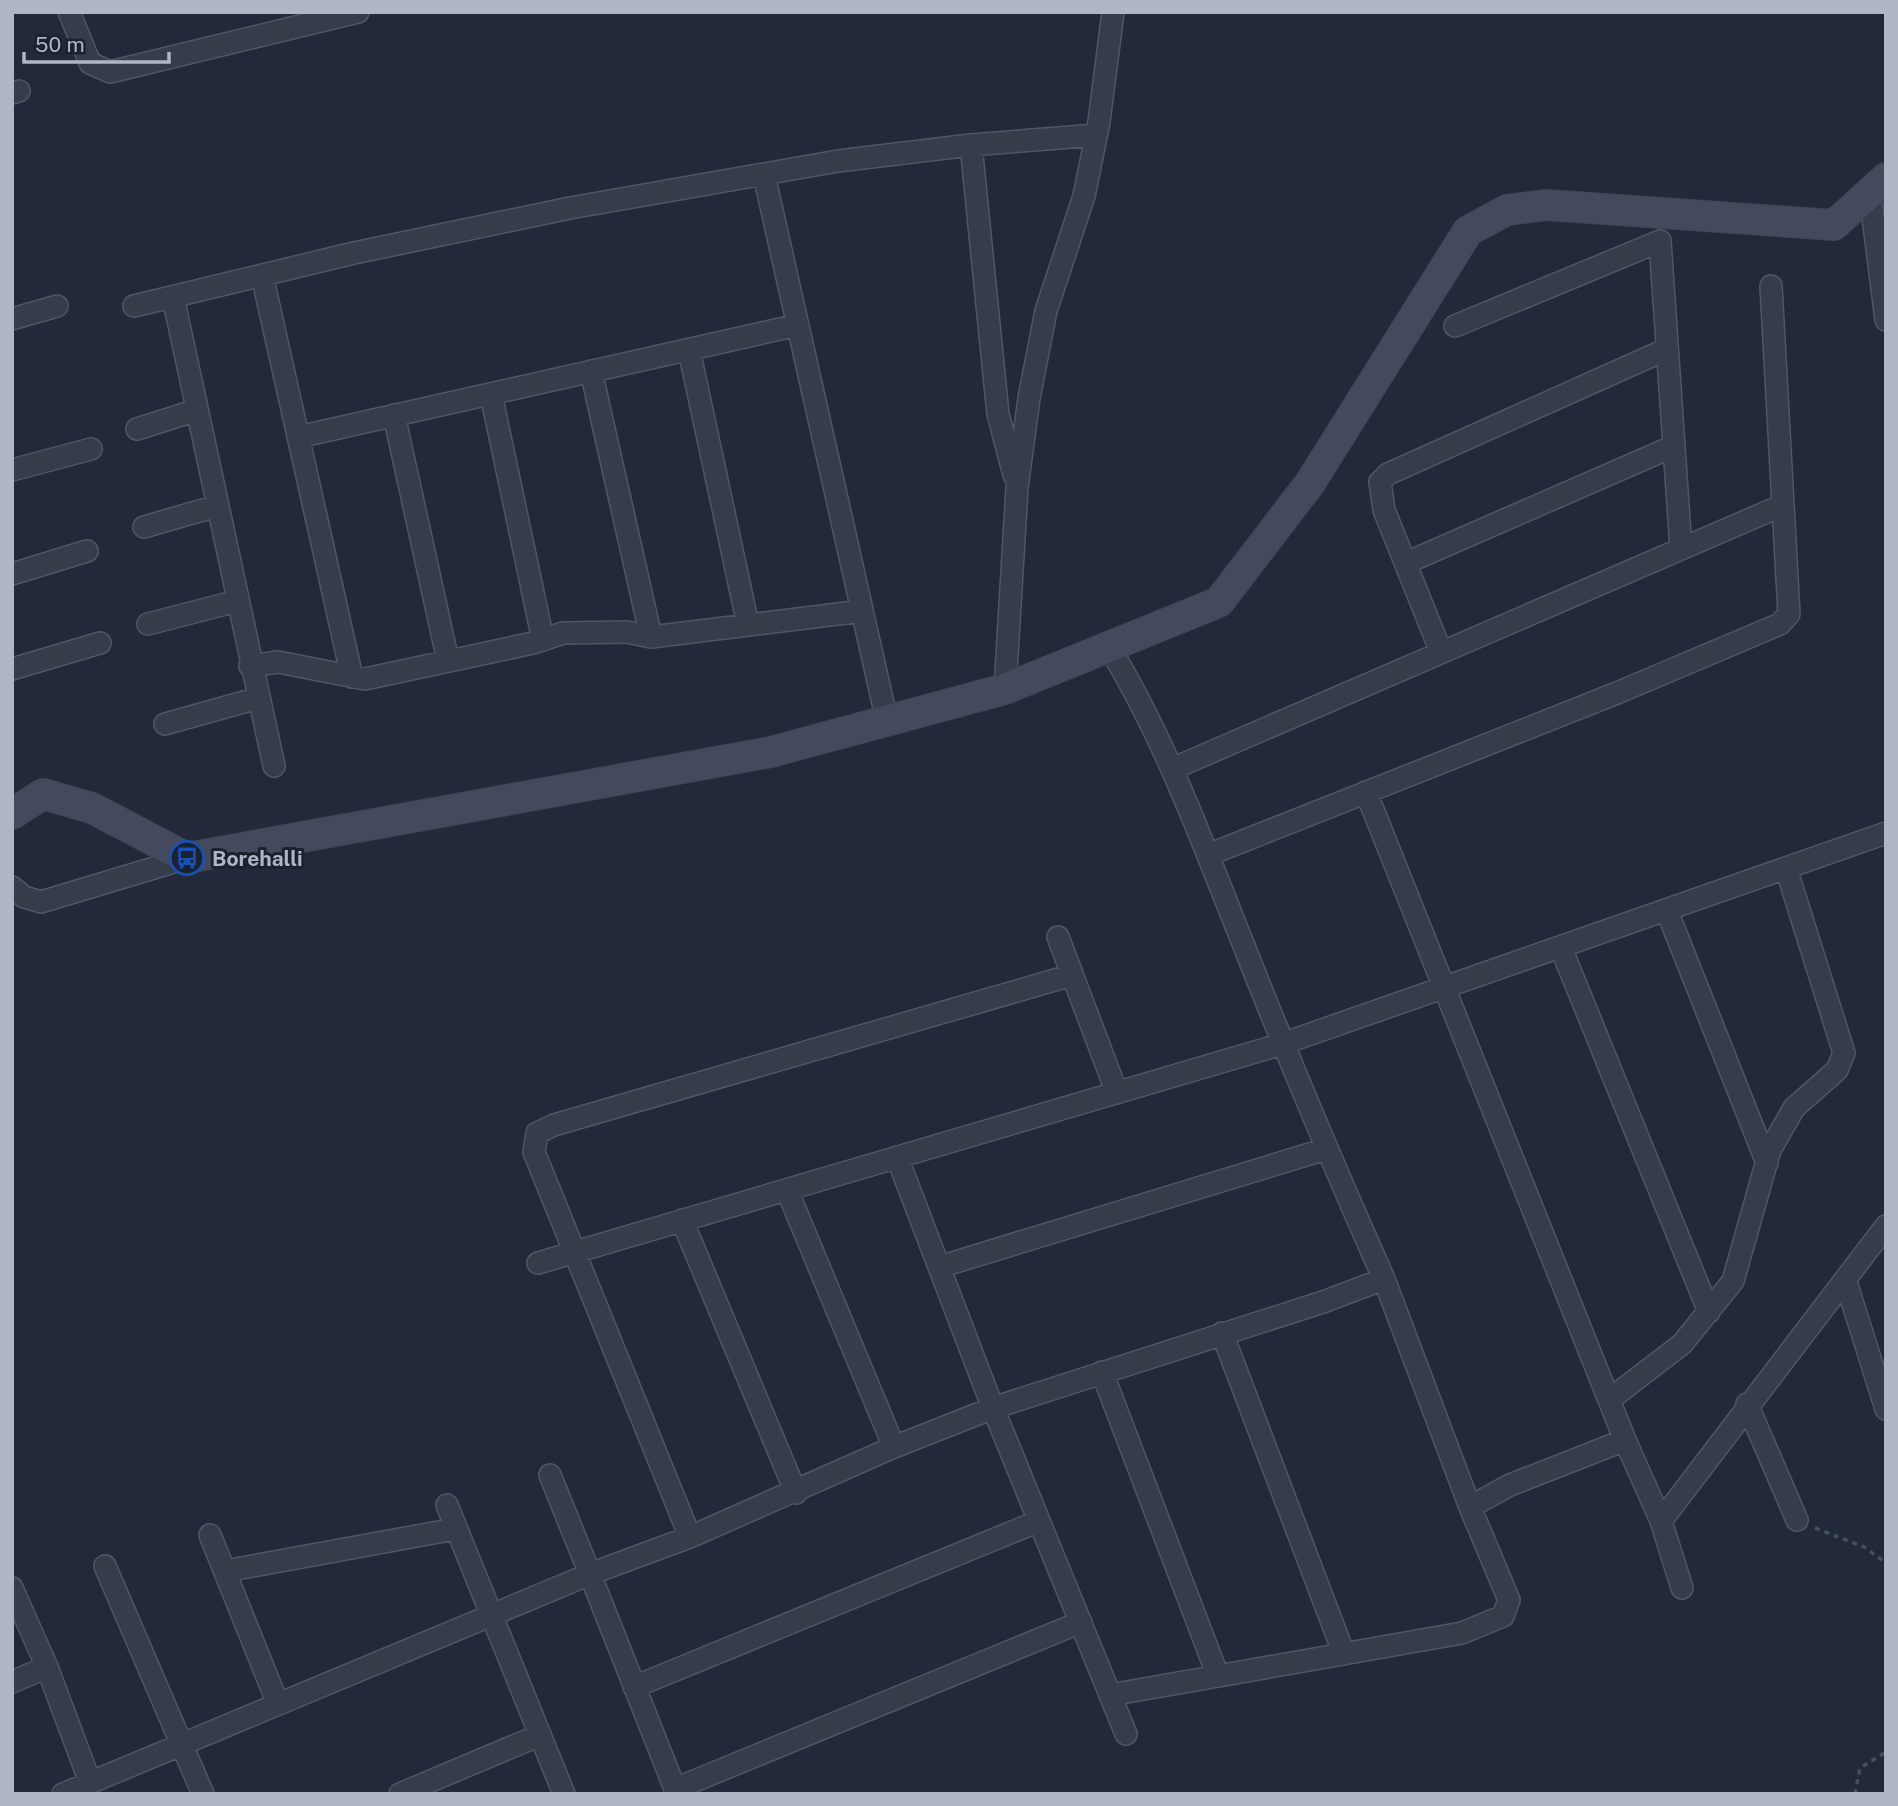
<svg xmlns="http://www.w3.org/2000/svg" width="1898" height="1806" font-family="'Public Sans',sans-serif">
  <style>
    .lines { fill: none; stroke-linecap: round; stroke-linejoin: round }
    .street-casing { stroke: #4f5665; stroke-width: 24 }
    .secondary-casing { stroke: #3e4553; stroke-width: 32 }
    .path { stroke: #415358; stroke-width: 3.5; stroke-dasharray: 5 5; stroke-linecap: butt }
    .street { stroke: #353c4a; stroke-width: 21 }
    .secondary { stroke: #434a5d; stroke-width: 30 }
    .labels { text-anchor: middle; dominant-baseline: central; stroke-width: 6; stroke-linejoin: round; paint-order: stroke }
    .poi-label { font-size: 21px; font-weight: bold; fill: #afb6c6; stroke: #1a212f; text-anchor: start }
  </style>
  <rect width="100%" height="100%" fill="#21293a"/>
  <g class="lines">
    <!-- street casing -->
    <g class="street-casing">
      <path id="street" d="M69,12L90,63L110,72L358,12
        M12,93L19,91
        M971,145L998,414L1014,475
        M764,175L887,721
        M1870,193L1886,320
        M262,275L352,677
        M173,297L274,766
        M134,306L354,253L570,208L838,161L971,145L1096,135
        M12,319L57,306
        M1455,326L1660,241L1681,549
        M689,350L748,625
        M591,371L651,637
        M491,394L543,640
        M394,415L448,661
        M137,429L197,410
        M298,437L798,325
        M12,470L91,449
        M144,527L217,506
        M1406,563L1674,446
        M12,574L87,551
        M148,624L237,601
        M1441,652L1384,510L1380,482L1388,474L1667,349
        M250,666L278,662L365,679L533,643L563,633L627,632L651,637L862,611
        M12,669L100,643
        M1005,689L1017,488L1029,398L1046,311L1084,196L1099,122L1113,12
        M165,724L258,698
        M1172,769L1783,505
        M1366,792L1625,1440
        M1208,855L1617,693L1780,624L1789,614L1771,286
        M12,887L24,897L41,902L187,858
        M1667,911L1767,1163
        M1058,937L1117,1093
        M1561,948L1709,1312
        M897,1157L993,1408L1126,1734
        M787,1190L894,1447
        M682,1220L796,1493
        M538,1263L1282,1044L1886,833
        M939,1267L1326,1149
        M1384,1279L1470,1507L1510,1485L1625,1440L1661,1521L1682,1588
        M1846,1282L1886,1409
        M1222,1333L1344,1654
        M1102,1372L1218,1676
        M1609,1400L1682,1344L1733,1281L1770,1150L1794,1108L1837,1070L1844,1053L1786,868
        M1747,1404L1797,1520
        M447,1505L564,1794
        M1661,1521L1886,1226
        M210,1535L278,1704
        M690,1537L534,1152L537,1133L554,1125L1072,975
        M105,1566L203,1794
        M225,1571L455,1529
        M12,1588L47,1667L90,1782
        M12,1682L47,1667
        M634,1687L1039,1521
        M1110,1695L1462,1633L1503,1616L1509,1600L1470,1507
        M675,1789L1081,1622
        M63,1794L590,1574L550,1475
        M400,1794L540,1735
        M677,1794L590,1574L690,1537L894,1447L993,1408L1323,1302L1384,1279C1334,1167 1287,1055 1242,941C1202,841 1165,739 1109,647"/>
    </g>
    <!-- secondary casing -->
    <g class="secondary-casing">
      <path id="secondary" d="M12,814L43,794L92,808L187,858L771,752L1005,689L1219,602L1310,483L1468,231L1507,210L1547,205L1834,225L1886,178"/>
    </g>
    <!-- path -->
    <path class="path" d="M1815,1528L1864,1547L1886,1563
      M1855,1794L1860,1768L1886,1752"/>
    <!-- street -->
    <use href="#street" class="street"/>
    <!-- secondary -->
    <use href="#secondary" class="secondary"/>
  </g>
  <!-- icons -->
  <defs>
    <g id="bus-ring" transform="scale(1.75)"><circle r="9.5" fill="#1a212f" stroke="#1a4fb4" stroke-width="1.5"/><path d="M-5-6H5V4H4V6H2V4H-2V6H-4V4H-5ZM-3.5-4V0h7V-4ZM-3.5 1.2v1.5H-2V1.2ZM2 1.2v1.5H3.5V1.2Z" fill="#1a4fb4"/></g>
  </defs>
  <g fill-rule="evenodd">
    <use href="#bus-ring" x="187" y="858"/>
  </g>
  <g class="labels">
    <!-- poi labels -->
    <g class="poi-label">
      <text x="212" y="858">Borehalli</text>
    </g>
  </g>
  <!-- border -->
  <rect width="1898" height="1806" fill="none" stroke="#afb6c6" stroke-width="28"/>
  <!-- scale -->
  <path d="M24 52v10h145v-10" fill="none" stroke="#afb6c6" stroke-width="3.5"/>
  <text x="35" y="52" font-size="21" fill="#afb6c6" stroke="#1a212f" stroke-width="5" paint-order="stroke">50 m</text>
</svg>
